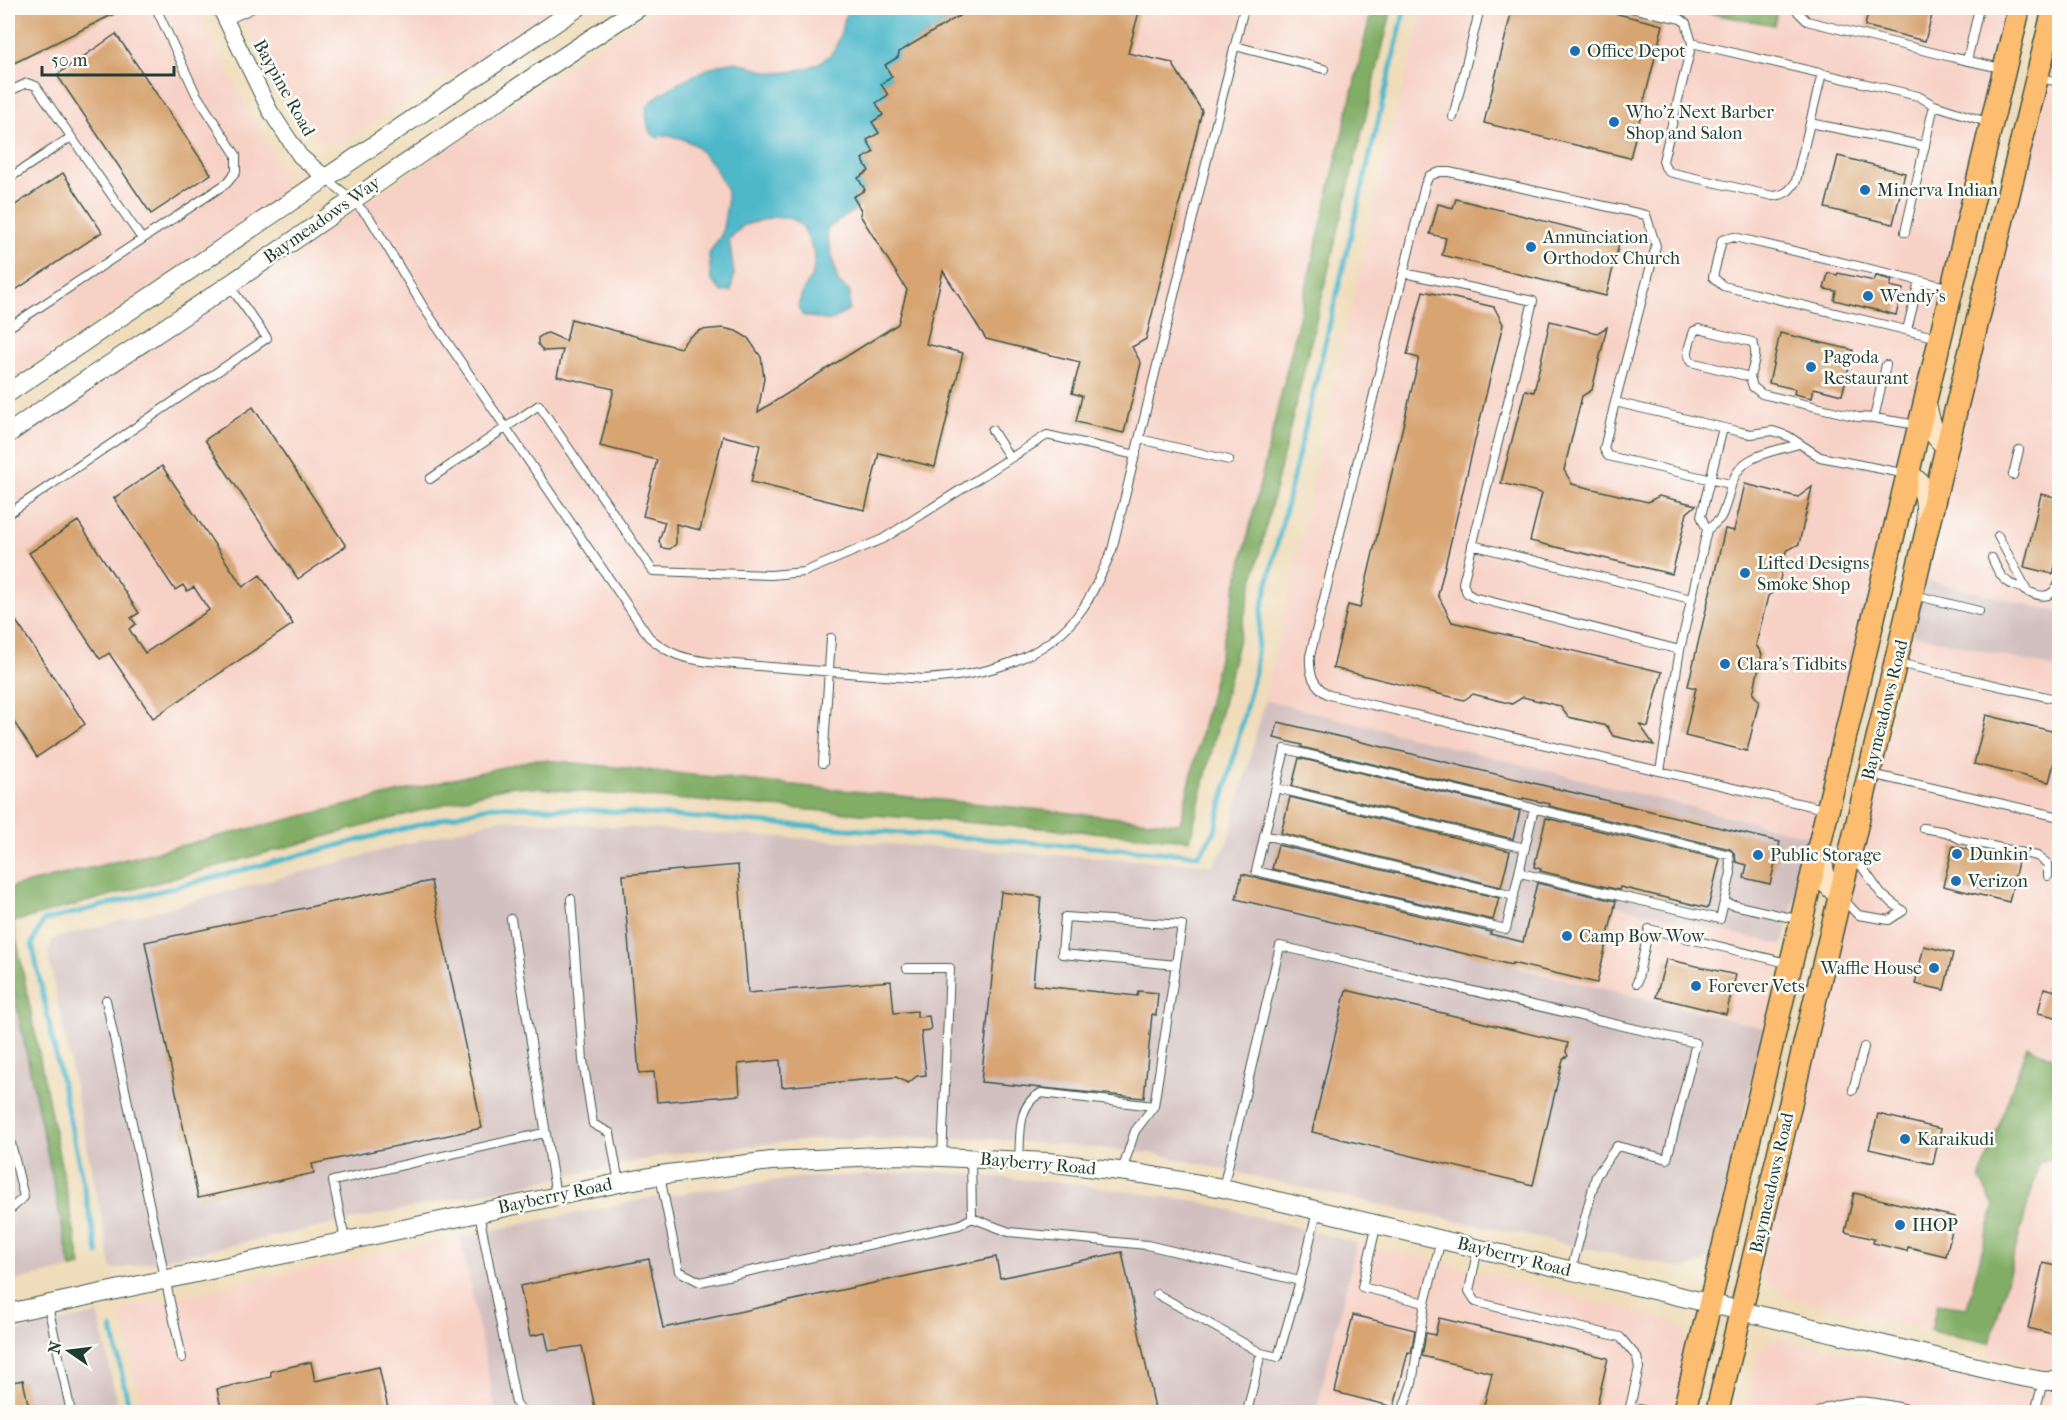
<svg xmlns="http://www.w3.org/2000/svg" width="2067" height="1420" font-family="'IM FELL French Canon',serif">
  <style>
    .built { fill: #f7d1c6 }
    .industrial { fill: #d2bfbf }
    .forest { fill: #81ad66; stroke: #50754d; stroke-width: 1.5 }
    .water { fill: #4eb8ca; stroke: #367a7f; stroke-width: 1.5 }
    .lines { fill: none; stroke-linecap: round; stroke-linejoin: round }
    .stream { stroke: #4eb8ca; stroke-width: 5 }
    .building { fill: #d7a472 }
    .service-casing { stroke: #3e5548; stroke-width: 10 }
    .minor-casing { stroke: #3e5548; stroke-width: 17 }
    .tertiary-casing { stroke: #3e5548; stroke-width: 20 }
    .secondary-casing { stroke: #3e5548; stroke-width: 23 }
    .primary-casing { stroke: #3e5548; stroke-width: 25 }
    .service { stroke: #fff; stroke-width: 8 }
    .minor { stroke: #fff; stroke-width: 15 }
    .tertiary { stroke: #fff; stroke-width: 18 }
    .secondary { stroke: #fee5c5; stroke-width: 21 }
    .primary { stroke: #fcbd6f; stroke-width: 22 }
    .poi-dot { fill: #1f6fb2; stroke: #fdfcf7; stroke-width: 2 }
    .labels { text-anchor: middle; dominant-baseline: central; stroke-width: 5; stroke-linejoin: round; paint-order: stroke }
    .poi-label { font-size: 18px; fill: #1f3d34; stroke: #fdfcf7; text-anchor: start }
    .street-label { font-size: 18px; fill: #1f3d34; stroke: #fdfcf7 }
  </style>
  <rect width="100%" height="100%" fill="#fdfcf7"/>
  <filter id="ink" filterUnits="userSpaceOnUse"><feTurbulence type="fractalNoise" baseFrequency=".0167" numOctaves="2"/><feDisplacementMap in="SourceGraphic" scale="12" xChannelSelector="R" yChannelSelector="G"/><feConvolveMatrix kernelMatrix="1 2 1 2 8 2 1 2 1" color-interpolation-filters="sRGB"/></filter>
  <filter id="wash" filterUnits="userSpaceOnUse"><feTurbulence type="fractalNoise" baseFrequency=".008" numOctaves="4" result="noise"/><feDisplacementMap in="SourceGraphic" scale="24" xChannelSelector="R" yChannelSelector="G"/><feGaussianBlur stdDeviation="1.35" result="paint"/><feColorMatrix in="noise" values="0 0 0 0 0 0 0 0 0 0 0 0 0 0 0 0 0 1.4 0 .05"/><feComposite in="paint" operator="in"/></filter>
  <g filter="url(#wash)">
    <rect width="100%" height="100%" fill="#efdcba"/>
    <!-- built -->
    <path class="built" d="M8,8H197L229,76L281,168L285,182L277,201L8,382Z
      M236,8H560L488,57L425,87L345,142L330,144L317,138L303,122Z
      M656,8H1372L1180,824L535,759L8,888V443Z
      M1424,8H1679L1773,25L1778,8H2009L1998,53L1985,88L1980,128L1810,837L1265,700L1391,129Z
      M2059,26V612L1925,580Z
      M1912,634L2059,669V1060L2027,1046L1994,1206L1967,1308L1937,1305L1931,1331L1784,1295L1765,1280L1760,1268Z
      M1535,886L1783,945L1764,1028L1515,967Z
      M2059,1155V1371L1987,1356L2039,1163Z
      M460,1237L496,1412H142L121,1309Z
      M1357,1243L1450,1264L1673,1322L1685,1331L1689,1347L1673,1412H1316Z
      M1782,1339L2009,1387L2059,1392V1412H1743L1758,1351L1766,1341Z"/>
    <!-- industrial -->
    <path class="industrial" d="M1925,580L2059,612V669L1912,634Z
      M1265,700L1810,837L1783,945L1535,886L1516,967L1764,1028L1713,1244L1708,1258L1702,1263L1685,1269L1353,1199L1151,1153L979,1138L821,1139L676,1153L112,1270L48,954L52,939L500,819L1213,865L1228,842Z
      M8,963L71,1268L8,1282Z
      M939,1172L1066,1183L1197,1201L1357,1243L1316,1412H496L460,1237L645,1199L718,1188L799,1178Z
      M98,1314L119,1412H8V1333Z"/>
    <!-- forest -->
    <path class="forest" d="M1372,8H1392L1190,840L510,786L13,922L81,1266L71,1268L8,963V888L535,759L1180,824Z
      M1679,8H1778L1774,25Z
      M2027,1046L2059,1060V1155L2039,1163L1990,1343L1931,1331L1937,1304L1967,1308L1994,1206L1980,1179Z"/>
    <!-- water -->
    <path class="water" d="M849,8H970L900,52L892,77L881,84L888,95L883,115L872,122L879,133L867,141L874,152L863,159L869,171L858,178L865,190L853,197L859,206C849,216 836,220 826,230L838,282L850,292L849,310L830,321L802,315L798,306L803,291L813,274L815,255L803,227L793,219L773,217L744,225L729,239L734,274L731,291L722,292L711,280L709,254L722,234L727,204V191L714,166L695,145L681,138L662,135L658,138L650,133C648,124 644,115 648,106C656,92 718,61 733,62C746,63 757,70 769,72C789,75 816,68 830,55C841,44 842,21 849,8Z"/>
    <g class="lines">
      <!-- stream -->
      <path class="stream" d="M98,1253L32,943L43,921L492,806L591,810L1199,855L1215,831L1255,672L1261,612L1405,8
        M112,1328L130,1412"/>
    </g>
    <g id="blocks">
      <!-- building -->
      <path class="building" d="M8,8H126L8,66Z
        M972,8H1140L1128,53L1172,63L1202,111L1146,339L1132,347L1141,363L1124,433L1076,422L1082,396L1072,393L1080,362L986,339L943,271L926,344L963,353L935,467L879,453L865,510L751,482L760,445L723,436L700,530L676,524V544L670,549L662,548L659,541L665,522L643,516L657,460L600,446L614,389L557,376L563,350L543,351L538,344V338L544,334L548,333L566,341L571,319L680,348L689,337L701,330L723,328L736,331L748,338L761,357L764,378L758,412L898,324L907,290L860,215L861,210L853,197L865,190L858,178L869,171L862,159L874,152L867,140L879,133L872,122L883,115L876,103L888,95L881,84L892,77L885,65L898,57L899,52Z
        M1521,8H1593L1663,25L1630,158L1484,123L1511,14Z
        M1869,8H1934L1925,41L1865,26Z
        M116,34L211,174L151,214L57,75Z
        M1838,156L1905,173L1893,224L1825,208Z
        M63,173L102,232L8,295V210Z
        M1456,199L1620,240L1606,296L1442,255L1446,238L1430,234L1438,204L1453,208Z
        M1828,273L1837,275L1838,273L1874,281L1876,276L1892,280L1890,286L1903,289L1896,315L1834,300L1836,291L1824,289Z
        M1423,291L1494,307L1503,324L1438,595L1452,622L1662,672L1648,727L1640,725L1654,745L1613,736L1607,726L1568,717L1560,706L1523,697L1512,704L1473,694L1464,700L1333,668L1348,605L1360,608L1419,358L1407,355Z
        M1550,321L1597,333L1607,327L1592,390L1582,396L1564,470L1572,484L1648,502L1659,496L1696,505L1687,513L1672,574L1530,541L1542,493L1501,483L1525,390L1534,392Z
        M1780,333L1853,350L1842,395L1814,388L1812,398L1794,394L1795,389L1769,383Z
        M253,407L346,546L298,579L205,440Z
        M162,466L243,587L260,575L293,624L153,718L109,653L100,659L29,553L78,521L139,613L131,618L136,624L129,629L145,653L209,610L194,587L187,591L183,585L175,590L114,498Z
        M1745,484L1798,497L1812,487L1799,544L1786,551L1778,589L1768,596L1756,645L1762,654L1753,694L1759,701L1747,751L1685,736L1696,688L1688,686L1725,529L1734,531Z
        M2041,494L2060,498V545L2053,574L2024,567Z
        M8,609L85,724L37,757L8,713Z
        M1986,715L2060,733V740L2049,782L1974,764Z
        M1278,722L1780,842L1770,884L1744,878L1747,865L1736,862L1735,854L1730,849L1549,806L1550,804L1523,798V800L1301,747L1302,745L1274,738Z
        M1299,758L1520,811L1513,839L1292,786Z
        M1290,797L1510,851L1501,887L1281,833Z
        M1546,818L1720,859L1708,908L1620,887L1619,890L1540,871L1541,869L1534,867Z
        M1278,845L1499,898L1493,920L1272,869Z
        M1953,846L2018,862L2009,902L1943,886Z
        M738,865L748,993L891,981L894,1013L917,1011V1017L929,1016L931,1030L921,1031L926,1075L917,1076L908,1083L896,1077L782,1087L780,1060L738,1064L740,1095L657,1102L654,1072L639,1073L623,875Z
        M1242,874L1491,932L1490,934L1523,942L1537,883L1616,901L1597,983L1512,963V965L1236,899Z
        M431,881L482,1128L312,1164L314,1173L198,1198L145,942Z
        M1001,892L1041,897L1033,985L1137,996L1138,991L1158,993L1156,1015L1152,1014L1144,1098L981,1082Z
        M1924,946L1953,953L1944,990L1915,984Z
        M1666,959L1736,975L1726,1014L1656,997Z
        M2044,988L2060,992V1018L2038,1013Z
        M1346,990L1568,1043L1566,1052L1568,1056L1563,1059L1533,1185L1312,1132Z
        M1878,1114L1941,1129L1933,1164L1869,1149Z
        M1854,1193L1955,1217L1946,1256L1908,1247L1907,1251L1873,1243L1874,1239L1845,1232Z
        M1122,1252L1156,1413H596L582,1346L549,1351L545,1333L530,1336L520,1286L649,1259L663,1328L996,1257L1000,1278Z
        M2043,1263L2060,1267V1336L2028,1328Z
        M1353,1315L1415,1330L1411,1353L1408,1352L1394,1407L1335,1392Z
        M1439,1318L1608,1358L1595,1413H1482L1492,1373L1422,1356L1426,1333L1435,1335Z
        M311,1362L315,1381L379,1367L389,1413H222L217,1389L271,1377V1371Z
        M23,1380L30,1413H8V1383Z"/>
    </g>
  </g>
  <g filter="url(#ink)">
    <use href="#blocks" fill-opacity="0" stroke="#3e5548" stroke-width="1.5"/>
    <g class="lines">
      <!-- service casing -->
      <g class="service-casing">
        <path id="service" d="M1631,8L1681,19L1686,23L1692,43
          M1799,8L1798,12L1807,21L1951,57L2001,68
          M225,21L253,8
          M1235,46L1324,69
          M1967,61L1979,8
          M1822,73L1796,181C1790,191 1785,195 1773,196L1669,172L1665,167L1663,161L1692,43L1918,96L1934,105L1990,123
          M2039,78L2060,82
          M8,92L27,83L36,86L142,239
          M1453,117L1480,8
          M1810,123L1925,146
          M8,179L71,137
          M326,179L352,199L371,220L424,308L649,637C670,655 682,658 709,662L923,679C984,676 1046,661 1083,608C1095,590 1103,570 1112,550L1244,8
          M1905,232L1934,105
          M1404,273L1533,301L1463,583L1467,593L1473,597L1680,650
          M8,328L227,183L236,172V155L196,94L156,8
          M1907,330L1919,281
          M1939,338L1723,286L1713,277L1722,240L1734,237L1951,288
          M1750,377C1753,365 1759,352 1752,342L1699,329L1694,331C1691,341 1684,354 1691,362L1750,377L1753,387L1762,394L1858,417L1874,418L1918,425
          M1615,402L1604,449L1608,456L1730,484
          M1874,418L1886,365
          M992,430L1010,458
          M1140,439L1229,460
          M2013,475L2019,450
          M430,479L539,405L653,571L771,575L804,572L883,539L1047,435L1136,455
          M8,514L267,338L229,285
          M1707,530C1711,526 1718,522 1721,517C1731,497 1728,473 1750,460C1765,451 1783,449 1799,444
          M1998,536L2028,592
          M1472,545L1691,599
          M1992,558C1996,567 2000,577 2008,582C2011,585 2017,586 2021,588C2037,596 2051,603 2060,581
          M1914,595L1979,611
          M1898,663L2060,700
          M823,763L831,638
          M1660,771L1680,650L1707,530L1701,516L1723,428
          M1871,774L2060,817
          M1276,788L1525,848
          M1824,809L1329,695C1313,686 1309,674 1310,656L1425,185L1429,176L1440,172H1449L1646,215L1656,246L1615,402L1741,432L1751,434L1773,431L1788,436L1820,457L1907,474
          M1923,828L1946,832L1960,839L2037,856L2048,864V876
          M1264,835L1514,896
          M1520,873L1720,919L1731,873L1729,855L1285,749L1256,871L1506,929L1534,808
          M571,899L583,1060L593,1124L610,1133L619,1183
          M1843,899L1858,915L1889,920L1903,911L1881,894L1853,854
          M1725,903L1801,920
          M511,919L556,1196
          M907,968H950L942,1157
          M1637,983L1649,929L1787,963
          M106,1000L182,1358
          M1853,1090L1864,1047
          M8,1131L24,1197L12,1208L8,1209
          M971,1158L972,1218L1009,1232L1147,1245L1300,1281L1317,1211
          M1019,1161C1021,1137 1016,1105 1041,1093L1154,1106
          M1122,1171L1135,1131L1154,1106L1182,925L1065,917L1062,954L1176,965
          M660,1176L679,1271L700,1282L959,1225L972,1218
          M1223,1188L1280,946L1696,1043L1667,1159L1617,1146L1596,1176L1571,1271
          M479,1213L516,1403L523,1412
          M1377,1223L1362,1287L1425,1303L1441,1240
          M345,1240L333,1181L544,1133
          M1478,1248L1469,1291L1476,1302L1620,1337L1637,1357L1639,1368L1630,1407
          M1157,1294L1261,1353
          M48,1306L71,1412
          M1247,1412L1261,1353L1278,1357L1300,1281
          M1402,1412L1412,1383L1425,1303
          M1629,1412L1630,1407L1652,1412
          M1818,1412C1852,1393 1884,1404 1920,1412
          M2035,1412L2043,1382"/>
      </g>
      <!-- minor casing -->
      <g class="minor-casing">
        <path id="minor" d="M220,8L270,111L300,156L326,178"/>
      </g>
      <!-- tertiary casing -->
      <g class="tertiary-casing">
        <path id="tertiary" d="M8,393L577,8
          M8,434C80,382 156,335 229,285C365,192 500,97 638,8
          M8,1313L619,1183L660,1175L771,1161L901,1155L1048,1162L1142,1174L1223,1188L2011,1375L2043,1381H2060"/>
      </g>
      <!-- secondary casing -->
      <g class="secondary-casing">
        <path id="secondary" d="M1925,402C1930,422 1930,433 1947,446
          M1908,474C1928,487 1926,498 1927,519
          M1819,847L1825,881L1840,896"/>
      </g>
      <!-- primary casing -->
      <g class="primary-casing">
        <path id="primary" d="M1684,1412L2019,8
          M1717,1412L1947,446L2054,8"/>
      </g>
      <!-- service -->
      <use href="#service" class="service"/>
      <!-- minor -->
      <use href="#minor" class="minor"/>
      <!-- tertiary -->
      <use href="#tertiary" class="tertiary"/>
      <!-- secondary -->
      <use href="#secondary" class="secondary"/>
      <!-- primary -->
      <use href="#primary" class="primary"/>
    </g>
  </g>
  <!-- markers -->
  <g class="poi-dot">
    <circle cx="1575" cy="51" r="6"/>
    <circle cx="1614" cy="122" r="6"/>
    <circle cx="1865" cy="190" r="6"/>
    <circle cx="1531" cy="247" r="6"/>
    <circle cx="1868" cy="296" r="6"/>
    <circle cx="1811" cy="367" r="6"/>
    <circle cx="1745" cy="573" r="6"/>
    <circle cx="1725" cy="664" r="6"/>
    <circle cx="1957" cy="854" r="6"/>
    <circle cx="1758" cy="855" r="6"/>
    <circle cx="1956" cy="881" r="6"/>
    <circle cx="1567" cy="936" r="6"/>
    <circle cx="1934" cy="968" r="6"/>
    <circle cx="1696" cy="986" r="6"/>
    <circle cx="1905" cy="1139" r="6"/>
    <circle cx="1900" cy="1225" r="6"/>
  </g>
  <g class="labels">
    <!-- poi labels -->
    <g class="poi-label">
      <text x="1587" y="51">Office Depot</text>
      <text x="1626" y="112">Who'z Next Barber<tspan x="1626" dy="21">Shop and Salon</tspan></text>
      <text x="1877" y="190">Minerva Indian</text>
      <text x="1543" y="237">Annunciation<tspan x="1543" dy="21">Orthodox Church</tspan></text>
      <text x="1880" y="296">Wendy's</text>
      <text x="1823" y="357">Pagoda<tspan x="1823" dy="21">Restaurant</tspan></text>
      <text x="1757" y="563">Lifted Designs<tspan x="1757" dy="21">Smoke Shop</tspan></text>
      <text x="1737" y="664">Clara's Tidbits</text>
      <text x="1969" y="854">Dunkin'</text>
      <text x="1770" y="855">Public Storage</text>
      <text x="1968" y="881">Verizon</text>
      <text x="1579" y="936">Camp Bow Wow</text>
      <text x="1922" y="968" text-anchor="end">Waffle House</text>
      <text x="1708" y="986">Forever Vets</text>
      <text x="1917" y="1139">Karaikudi</text>
      <text x="1912" y="1225">IHOP</text>
    </g>
    <!-- street labels -->
    <g class="street-label">
      <text transform="translate(284 88) rotate(61)">Baypine Road</text>
      <text transform="translate(322 220) rotate(-35)">Baymeadows Way</text>
      <text transform="translate(1885 710) rotate(-76)">Baymeadows Road</text>
      <text transform="translate(1038 1164) rotate(5)">Bayberry Road</text>
      <text transform="translate(1772 1183) rotate(-77)">Baymeadows Road</text>
      <text transform="translate(555 1196) rotate(-12)">Bayberry Road</text>
      <text transform="translate(1514 1257) rotate(14)">Bayberry Road</text>
    </g>
  </g>
  <!-- margin -->
  <rect width="2067" height="1420" fill="none" stroke="#fdfcf7" stroke-width="30"/>
  <!-- north arrow -->
  <g transform="translate(69 1351) rotate(284)" stroke="#fdfcf7" stroke-width="4.5" paint-order="stroke">
  <path d="M0-4.5L10 22L0 15L-10 22Z" fill="#1f3d34"/>
  <text y="-9" font-size="16" font-weight="bold" text-anchor="middle" fill="#1f3d34">N</text>
  </g>
  <!-- scale -->
  <path d="M42 66v9h132v-9" fill="none" stroke="#1f3d34" stroke-width="3"/>
  <text x="51" y="66" font-size="18" fill="#1f3d34" stroke="#fdfcf7" stroke-width="4.5" paint-order="stroke">50 m</text>
</svg>
